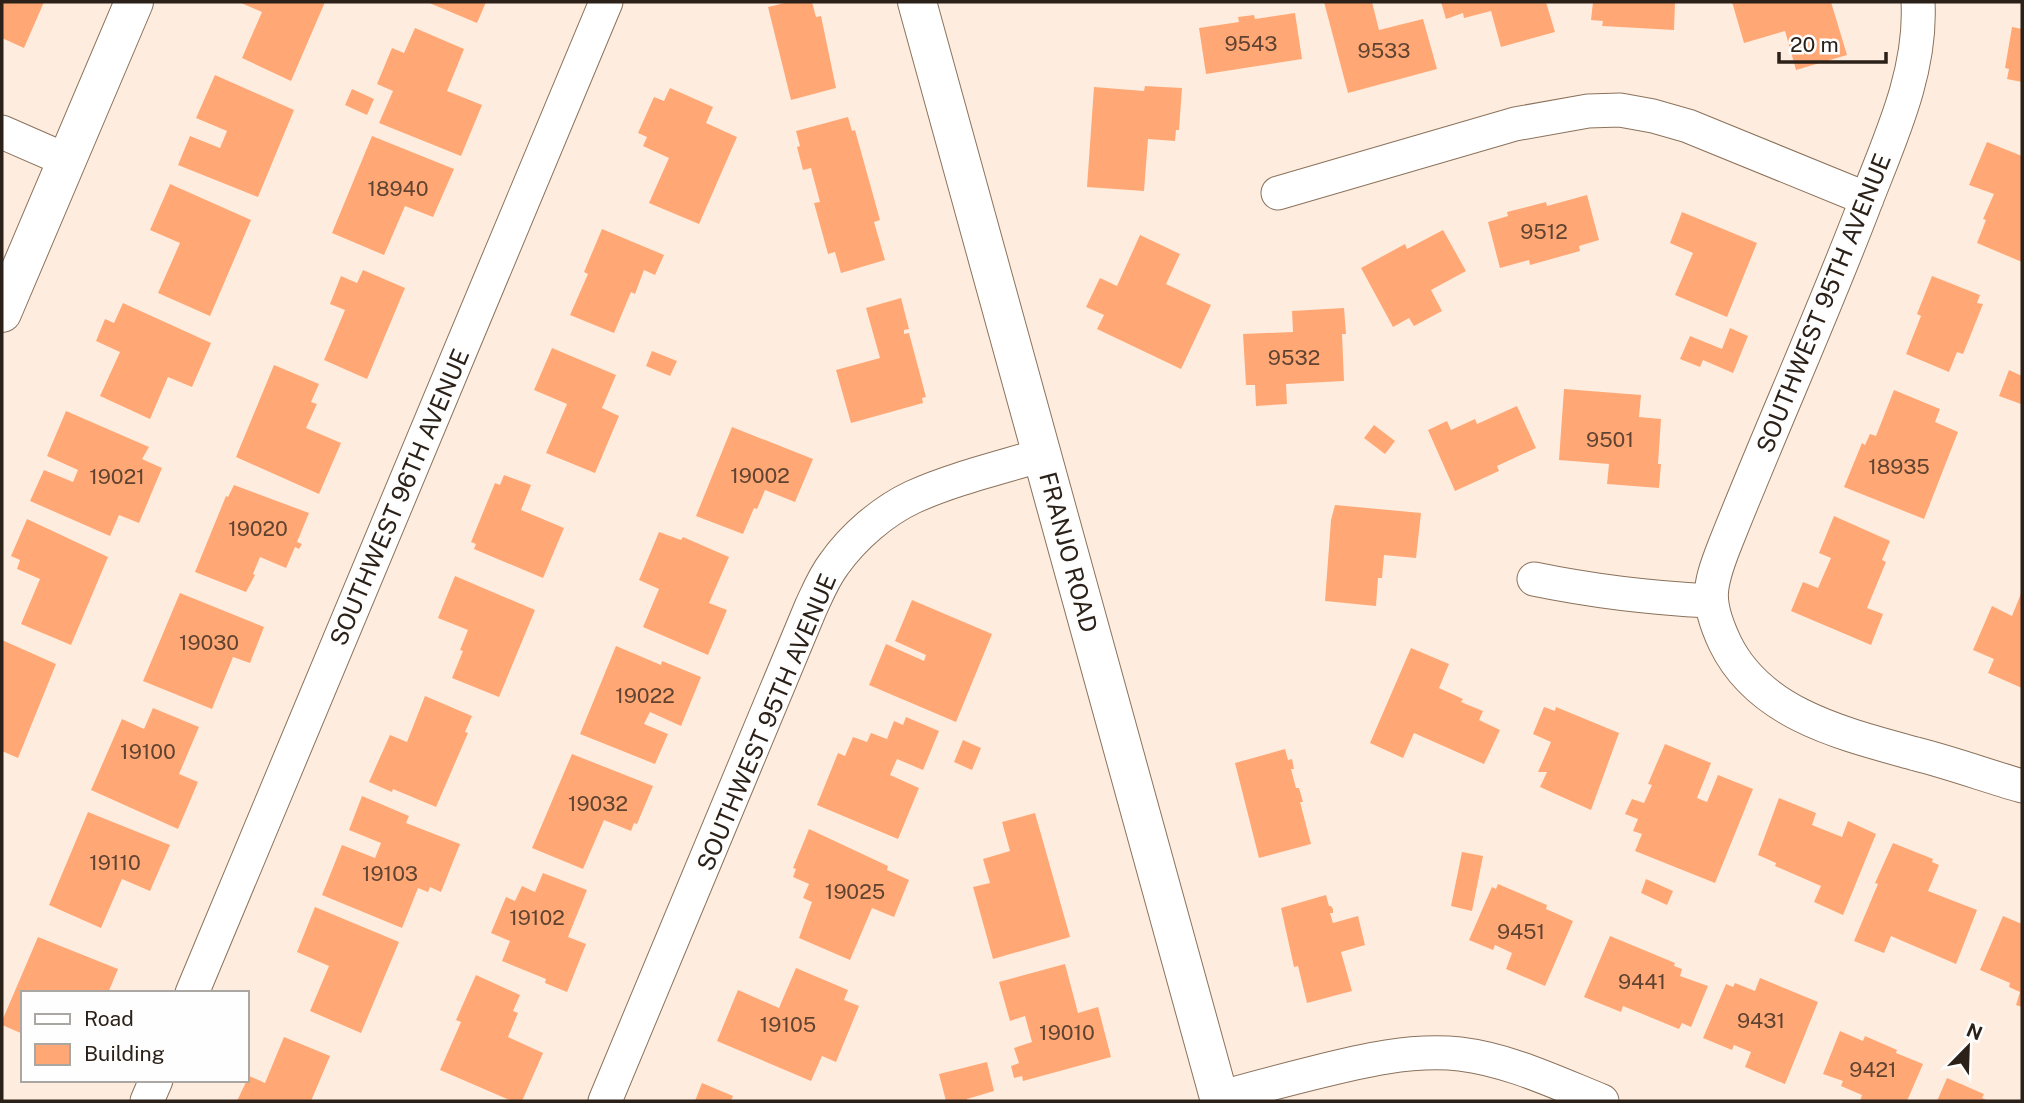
<svg xmlns="http://www.w3.org/2000/svg" width="2024" height="1103" font-family="'Public Sans',sans-serif">
  <style>
    .building { fill: #ffa876 }
    .lines { fill: none; stroke-linecap: round; stroke-linejoin: round }
    .street-casing { stroke: #8b725c; stroke-width: 35 }
    .secondary-casing { stroke: #8b725c; stroke-width: 40 }
    .street { stroke: #fff; stroke-width: 33 }
    .secondary { stroke: #fff; stroke-width: 38 }
    .labels { text-anchor: middle; dominant-baseline: central; stroke-width: 7; stroke-linejoin: round; paint-order: stroke }
    .number-label { font-size: 21px; fill: #604330 }
    .street-label { font-size: 24px; fill: #2b2118; stroke: #fefefe }
  </style>
  <rect width="100%" height="100%" fill="#feedde"/>
  <!-- building -->
  <path class="building" d="M2,2H44L24,48L2,38Z
    M239,2H325L291,81L242,58L262,12Z
    M427,2H486L477,23Z
    M789,2H812L816,17L821,16L836,88L791,100L768,7Z
    M1324,2H1372L1379,30L1423,19L1437,69L1348,93Z
    M1441,2H1546L1555,32L1501,47L1491,11L1464,18L1463,13L1446,19Z
    M1593,2H1675L1674,30L1602,26L1603,21L1591,20Z
    M1732,2H1831L1847,55L1796,70L1785,31L1744,43Z
    M1295,13L1302,59L1206,74L1199,28L1239,22L1238,17L1254,15L1255,19Z
    M2012,27L2022,29V82L2007,79L2009,69L2005,68Z
    M415,28L464,49L447,91L482,105L461,156L379,123L393,91L377,84L392,48L404,53Z
    M215,75L294,110L258,197L178,165L190,136L220,148L227,131L196,118Z
    M1145,86L1182,88L1179,130H1176L1175,141L1148,139L1144,191L1087,187L1094,87L1144,91Z
    M670,88L713,107L706,123L737,137L699,224L649,203L669,158L643,146L647,137L638,133L654,97L664,101Z
    M352,89L374,99L367,115L345,105Z
    M848,117L852,131L855,130L880,220L874,222L885,260L841,273L835,252L828,254L814,203L820,202L811,168L803,170L797,147L800,146L796,131Z
    M372,136L454,169L433,217L405,206L384,255L332,233Z
    M1987,142L2022,156V262L1977,243L1986,220L1983,219L1994,194L1969,185Z
    M170,184L251,220L210,316L158,293L180,243L150,230Z
    M1587,195L1599,240L1579,246L1580,251L1530,265L1529,260L1500,268L1488,222L1508,216L1507,212L1546,202L1547,206Z
    M1682,212L1757,243L1727,317L1675,295L1693,253L1670,243Z
    M602,229L664,255L655,275L644,270L635,294L631,292L614,333L570,315L588,274L584,272Z
    M1443,230L1466,271L1431,290L1442,311L1414,326L1409,318L1393,327L1361,268L1405,244L1407,249Z
    M1140,235L1180,254L1166,284L1211,305L1181,369L1097,329L1104,315L1086,307L1100,278L1117,286Z
    M363,270L405,288L367,379L324,360L345,310L330,304L341,276L357,283Z
    M1932,276L1980,295L1977,303L1983,304L1963,354L1957,352L1949,372L1906,354L1921,316L1917,314Z
    M901,298L909,329L904,330V334L909,333L926,397L922,398L923,403L851,423L836,370L880,358L866,308Z
    M123,303L211,343L192,387L168,377L150,419L100,396L120,352L96,341L105,319L114,323Z
    M1344,308L1346,334H1342L1344,381L1286,384L1287,404L1256,406L1255,385H1246L1243,334L1293,332L1292,311Z
    M1730,328L1748,336L1733,373L1703,360L1700,367L1680,359L1690,336L1722,349Z
    M552,348L616,375L602,408L619,416L595,473L546,453L567,404L534,390Z
    M652,351L677,361L670,376L646,366Z
    M274,365L319,384L311,402L317,404L306,428L341,443L319,494L236,457Z
    M2009,370L2022,376L2021,404L1999,396Z
    M1564,389L1641,395L1639,417L1661,419L1658,464H1661L1659,488L1607,484L1609,464L1559,460Z
    M1894,390L1940,409L1935,422L1958,432L1924,519L1844,487L1862,443L1865,445L1870,434L1876,436Z
    M1517,406L1536,448L1497,466L1499,471L1455,491L1428,430L1447,421L1451,430L1475,419L1477,424Z
    M66,411L149,447L142,459L162,468L139,523L119,515L110,536L30,501L44,470L73,482L78,470L47,456Z
    M1374,425L1395,441L1385,454L1364,438Z
    M732,427L813,459L795,502L765,490L757,509L754,508L743,534L696,516Z
    M504,475L531,485L521,510L564,528L543,578L474,549L476,544L471,542L495,483L500,485Z
    M234,485L309,513L297,542L302,544L299,549L295,547L286,568L260,557L253,574L255,575L246,592L195,572L226,496L228,497Z
    M1335,505L1421,513L1416,558L1384,555L1382,578H1378L1376,606L1325,601L1331,520Z
    M1834,516L1890,541L1882,560L1886,562L1867,608L1883,614L1871,645L1791,611L1803,582L1818,588L1831,558L1819,553Z
    M27,519L108,557L71,645L21,624L40,579L17,569L20,560L11,556Z
    M659,532L681,540L683,537L729,557L709,603L727,610L708,655L643,627L659,589L639,580Z
    M455,576L535,610L499,697L452,678L463,651L460,650L468,630L438,618Z
    M2022,591V688L1988,673L1994,659L1973,650L1992,606L2012,616Z
    M180,593L264,627L250,663L233,657L212,709L143,681Z
    M912,600L992,634L956,722L869,685L886,644L924,661L926,655L895,641Z
    M2,640L56,664L18,758L2,751Z
    M616,646L661,665L662,661L701,677L681,726L650,712L644,724L668,734L655,764L580,734Z
    M1411,648L1449,664L1439,688L1463,699L1461,702L1483,711L1479,720L1500,730L1484,764L1414,733L1403,758L1370,743Z
    M425,696L472,716L465,732L468,733L436,807L393,789L392,792L369,782L390,735L407,742Z
    M1544,707L1555,711L1556,707L1619,733L1591,810L1540,787L1547,772H1538L1551,742L1533,734Z
    M153,708L199,727L179,774L198,782L178,829L91,790L122,719L144,729Z
    M906,717L939,731L923,770L897,759L890,775L919,788L898,839L817,805L838,753L845,756L853,737L867,742L871,733L887,739L894,721L903,725Z
    M963,740L981,748L972,770L954,762Z
    M1665,744L1711,763L1697,798L1707,802L1718,775L1753,789L1715,883L1635,851L1642,834L1633,831L1638,819L1625,814L1632,799L1644,803L1652,785L1648,784Z
    M1285,749L1288,760L1292,759L1294,769H1291L1296,788H1299L1303,802H1300L1311,844L1259,858L1235,763Z
    M572,754L653,786L637,824L634,823L631,831L604,820L583,869L532,848Z
    M362,796L409,816L406,823L460,844L441,892L430,887L428,892L418,888L402,928L322,895L342,845L375,858L381,843L349,830Z
    M1779,798L1816,813L1812,825L1842,837L1848,821L1876,834L1843,915L1814,902L1821,886L1775,866L1776,863L1758,855Z
    M88,812L170,845L150,891L122,879L101,928L49,905Z
    M1035,813L1070,937L993,959L973,887L990,883L983,859L1010,851L1002,822Z
    M809,829L888,866L887,870L909,880L894,917L872,908L850,960L799,938L812,902L803,898L809,884L793,877L796,869L793,868Z
    M1893,843L1933,859L1932,862L1939,865L1928,891L1977,910L1956,964L1891,936L1884,953L1854,941L1878,884L1875,883Z
    M1462,852L1483,856L1472,911L1451,906Z
    M543,873L587,890L568,937L586,944L567,992L545,983L546,979L502,961L510,941L491,933L506,897L515,901L522,886L535,892Z
    M1646,879L1673,891L1667,905L1641,893Z
    M1498,884L1547,905L1546,909L1573,921L1545,986L1506,969L1512,953L1495,945L1493,950L1469,940L1492,887L1496,889Z
    M1326,895L1329,906H1331L1333,909V913H1330L1333,923L1358,916L1365,945L1341,952L1352,991L1307,1003L1298,966L1294,967L1281,908Z
    M315,907L399,942L361,1033L310,1011L329,966L297,952Z
    M2003,916L2022,924V1007L2016,1005L2020,992L2009,987L2010,983L1980,970Z
    M1610,936L1675,963L1674,966L1682,969L1680,976L1708,986L1691,1027L1682,1023L1679,1029L1623,1006L1621,1012L1584,997Z
    M38,937L118,969L108,993H23V1034L2,1025V1021Z
    M1065,964L1078,1013L1098,1007L1111,1057L1023,1081L1022,1076L1014,1078L1011,1066L1019,1063L1014,1048L1032,1042L1025,1016L1010,1021L999,982Z
    M796,968L848,990L844,1000L859,1006L836,1062L822,1056L811,1081L717,1041L738,990L779,1008Z
    M476,975L520,995L513,1011L518,1013L508,1037L543,1053L522,1101H512L440,1070L461,1022L456,1020Z
    M1760,978L1818,1002L1785,1084L1745,1067L1751,1052L1734,1045L1732,1050L1703,1038L1726,984L1733,987L1735,983L1755,991Z
    M1840,1031L1863,1041L1865,1036L1897,1050L1896,1053L1923,1064L1907,1101H1860L1862,1095L1841,1086L1843,1081L1823,1074Z
    M284,1037L330,1056L311,1101H237L247,1080V1075L265,1083Z
    M987,1062L994,1091L967,1099V1101H946L939,1074Z
    M1947,1078L1984,1094L1982,1098L1989,1101H1937Z
    M702,1083L733,1096L731,1101H695Z"/>
  <g class="lines">
    <!-- street casing -->
    <g class="street-casing">
      <path id="street" d="M1918,2C1922,73 1889,141 1864,206C1820,321 1769,433 1724,547C1708,588 1706,602 1725,643C1760,715 1844,734 1916,754C1952,763 1987,776 2022,786
        M2,132L66,160
        M1278,193L1515,124L1588,111L1620,110L1653,116L1688,126L1867,199
        M1534,579C1592,591 1651,598 1710,601
        M192,993L606,2
        M1219,1098C1250,1089 1281,1081 1313,1073C1361,1061 1410,1049 1460,1054C1510,1060 1557,1083 1602,1101
        M147,1101L156,1080
        M605,1101L811,607C818,592 824,577 834,564C853,537 883,511 913,497C953,479 999,468 1042,455"/>
    </g>
    <!-- secondary casing -->
    <g class="secondary-casing">
      <path id="secondary" d="M917,2L1220,1101
        M2,313L134,2"/>
    </g>
    <!-- street -->
    <use href="#street" class="street"/>
    <!-- secondary -->
    <use href="#secondary" class="secondary"/>
  </g>
  <g class="labels">
    <!-- number labels -->
    <g class="number-label">
      <text x="1251" y="43">9543</text>
      <text x="1384" y="50">9533</text>
      <text x="398" y="188">18940</text>
      <text x="1544" y="231">9512</text>
      <text x="1294" y="357">9532</text>
      <text x="1610" y="439">9501</text>
      <text x="1899" y="466">18935</text>
      <text x="760" y="475">19002</text>
      <text x="117" y="476">19021</text>
      <text x="258" y="528">19020</text>
      <text x="209" y="642">19030</text>
      <text x="645" y="695">19022</text>
      <text x="148" y="751">19100</text>
      <text x="598" y="803">19032</text>
      <text x="115" y="862">19110</text>
      <text x="390" y="873">19103</text>
      <text x="855" y="891">19025</text>
      <text x="537" y="917">19102</text>
      <text x="1521" y="931">9451</text>
      <text x="1642" y="981">9441</text>
      <text x="1761" y="1020">9431</text>
      <text x="788" y="1024">19105</text>
      <text x="1067" y="1032">19010</text>
      <text x="1873" y="1069">9421</text>
    </g>
    <!-- street labels -->
    <g class="street-label">
      <text transform="translate(1823 303) rotate(-68)">SOUTHWEST 95TH AVENUE</text>
      <text transform="translate(399 497) rotate(-67)">SOUTHWEST 96TH AVENUE</text>
      <text transform="translate(1069 552) rotate(75)">FRANJO ROAD</text>
      <text transform="translate(766 722) rotate(-67)">SOUTHWEST 95TH AVENUE</text>
    </g>
  </g>
  <!-- border -->
  <rect width="2024" height="1103" fill="none" stroke="#2b2118" stroke-width="7"/>
  <!-- legend -->
  <rect x="21" y="991" width="228" height="91" fill="#fefefe" stroke="#aaa6a2" stroke-width="2"/>
  <rect x="35" y="1014" width="35" height="10" fill="#ffffff" stroke="#aaa6a2" stroke-width="2"/>
  <text x="84" y="1026" font-size="21" fill="#2b2118">Road</text>
  <rect x="35" y="1044" width="35" height="21" fill="#ffa876" stroke="#aaa6a2" stroke-width="2"/>
  <text x="84" y="1061" font-size="21" fill="#2b2118">Building</text>
  <!-- north arrow -->
  <g transform="translate(1968 1047) rotate(23)" stroke="#fefefe" stroke-width="5" paint-order="stroke">
  <path d="M0-5L12 26L0 18L-12 26Z" fill="#2b2118"/>
  <text y="-10" font-size="19" font-weight="bold" text-anchor="middle" fill="#2b2118">N</text>
  </g>
  <!-- scale -->
  <path d="M1779 52v10h107v-10" fill="none" stroke="#2b2118" stroke-width="3.5"/>
  <text x="1790" y="52" font-size="21" fill="#2b2118" stroke="#fefefe" stroke-width="5" paint-order="stroke">20 m</text>
</svg>
